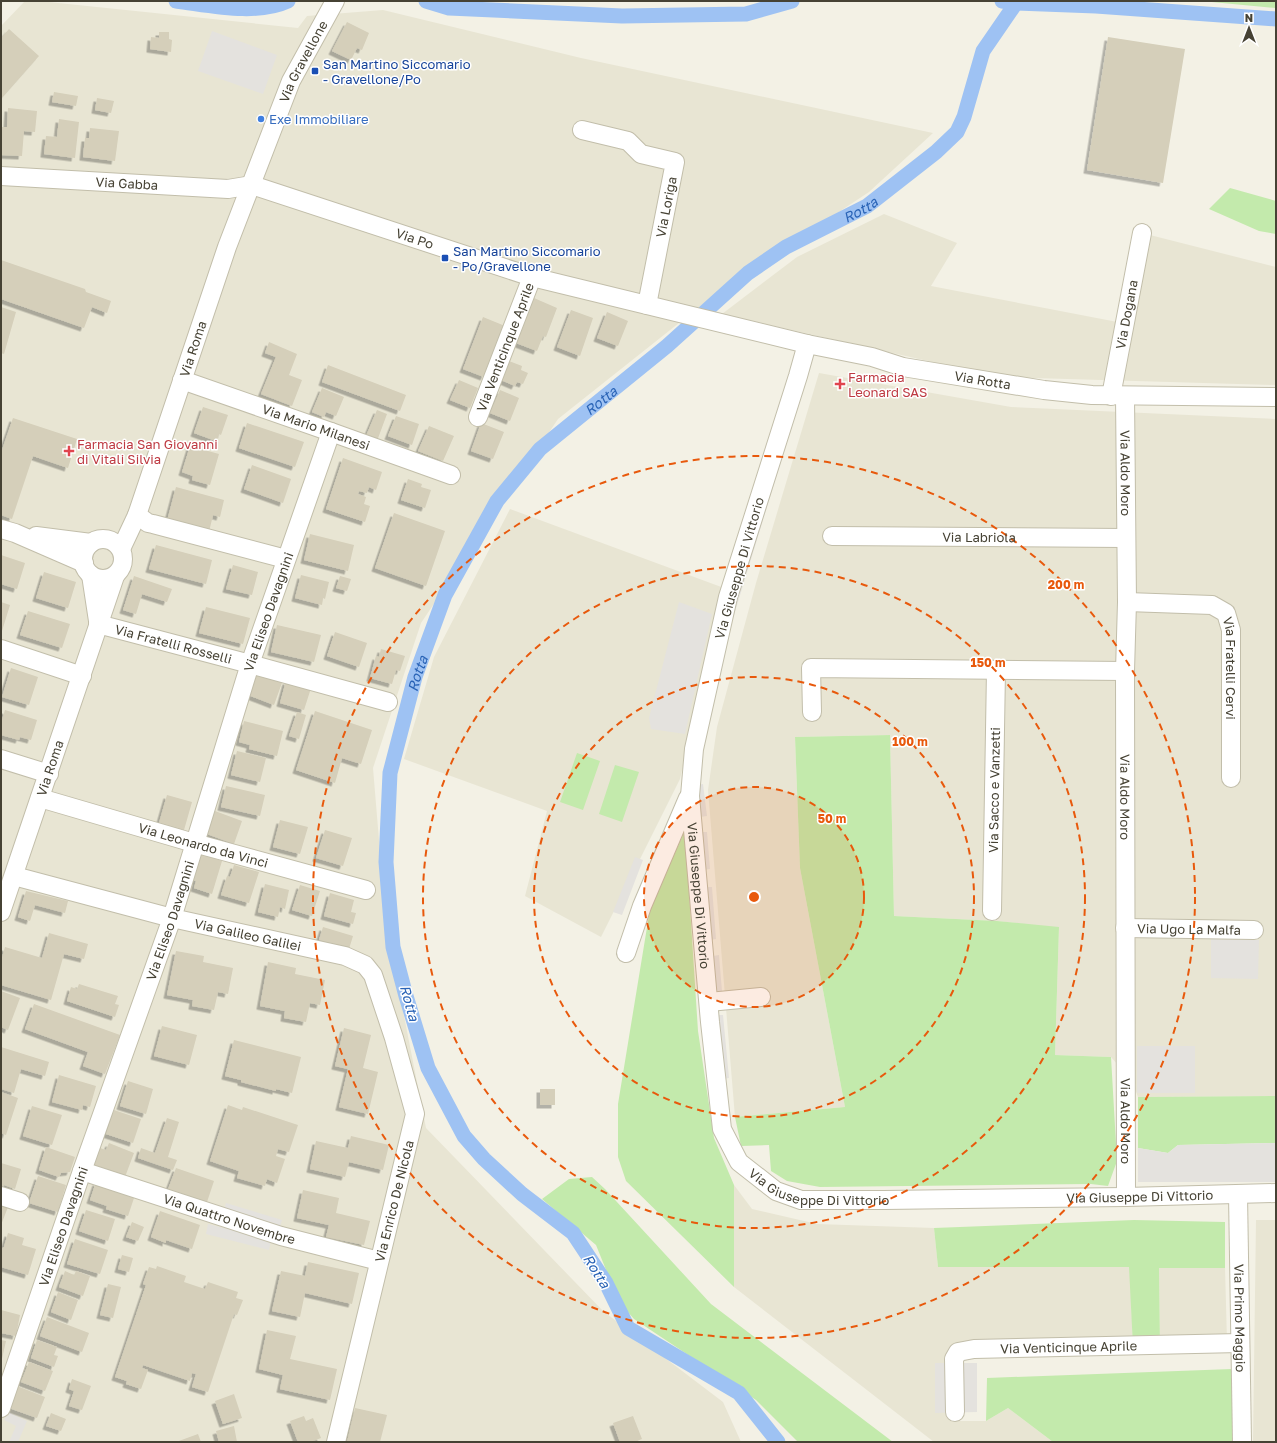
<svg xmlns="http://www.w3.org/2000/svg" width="1277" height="1443" font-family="'Golos Text',sans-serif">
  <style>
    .residential { fill: #e8e5d3 }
    .green { fill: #c3eaac }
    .parking { fill: #e4e2de }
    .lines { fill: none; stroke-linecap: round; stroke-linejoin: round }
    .canal { stroke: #9ec2f3; stroke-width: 15 }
    .building { fill: #d5cfba; filter: url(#shadow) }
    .minor-casing { stroke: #c2beaa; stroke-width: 20 }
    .minor { stroke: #fff; stroke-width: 18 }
    .ring { fill: none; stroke: #e8590c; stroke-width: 2; stroke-dasharray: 7 5 }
    .transit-dot { fill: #1a4fb4; stroke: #fff; stroke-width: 1.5 }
    .shop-dot { fill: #3f7fe0; stroke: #fff; stroke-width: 1.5 }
    .health-dot { fill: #e0444e; stroke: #fff; stroke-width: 1.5 }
    .labels { text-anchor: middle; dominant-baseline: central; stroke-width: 3; stroke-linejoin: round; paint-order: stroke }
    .street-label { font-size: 13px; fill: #464234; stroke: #fff }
    .transit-label { font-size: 13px; fill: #164399; stroke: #fff; text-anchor: start }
    .shop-label { font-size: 13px; fill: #366cbe; stroke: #fff; text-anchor: start }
    .health-label { font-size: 13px; fill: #be3a42; stroke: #fff; text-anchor: start }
    .water-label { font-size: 14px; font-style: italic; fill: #2963b6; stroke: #fff }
    .centre { fill: #e8590c; stroke: #fff; stroke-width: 2 }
    .ring-label { font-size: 12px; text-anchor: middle; font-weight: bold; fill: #e8590c; stroke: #fff; stroke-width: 3; stroke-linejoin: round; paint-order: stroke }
  </style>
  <defs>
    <filter id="shadow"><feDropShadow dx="-3.5" dy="3.5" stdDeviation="0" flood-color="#0004"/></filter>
  </defs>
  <rect width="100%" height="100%" fill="#f3f1e5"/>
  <!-- residential -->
  <path class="residential" d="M25,1H39L298,28L307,16L383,10L581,58L933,133L869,192L718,292L558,419L421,623L373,768L386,924L426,1128L603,1311L723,1402L741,1442H1V26Z
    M884,214L957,243L931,286L1133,325L1146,234L1276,267V385L998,377L722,314L797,257Z
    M819,373L1011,407L1276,419V1096L1138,1097L1132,1081L1111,1057L1055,1055L1059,928L997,921L894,916L890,735L795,737L800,868L845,1107L735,1117L708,790L717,727L756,583Z
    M510,509L724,588L680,779L601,937L525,896L547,811L404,759L434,657Z
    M734,1185L752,1209L817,1224L934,1228L938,1267H1130L1133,1347L951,1356L953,1421H986L1008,1408L1053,1442H934L734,1287Z
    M1256,1220H1276V1442H1253Z
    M1159,1268H1225L1227,1341L1160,1345Z"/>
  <!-- green -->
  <path class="green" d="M1201,1H1276V8Z
    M1230,188L1276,201V234L1259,231L1209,209Z
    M890,735L894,916L997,921L1059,927L1055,1055L1111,1057L1117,1161L1108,1186L1091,1184L820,1187L787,1181L771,1171L769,1145L741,1146L735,1117L845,1107L800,868L795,737Z
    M577,753L600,761L583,810L560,802Z
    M615,765L639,772L622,822L599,814Z
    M685,830L698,1031L714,1138L734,1185V1287L626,1181L618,1157V1104L650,909Z
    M1276,1096V1143L1178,1145L1168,1153L1138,1148V1097Z
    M592,1177L605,1189L711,1304L893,1442H798L756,1400L634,1319L619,1302L596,1245L542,1199L569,1179Z
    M1134,1220L1225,1222V1268H1159L1160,1345L1133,1347L1129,1267H938L934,1228Z
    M1232,1369L1234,1442H1053L1008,1408L986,1421L987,1378Z"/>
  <!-- parking -->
  <path class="parking" d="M212,31L277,55L263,94L198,71Z
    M794,398L800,399L734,615L728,613Z
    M679,602L712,614L685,734L651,729L649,718Z
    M703,784L707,816L700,817L696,785Z
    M700,832H707L710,869L703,870Z
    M635,857L643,860L622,915L613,912Z
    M706,887H712L716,939L710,940Z
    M1211,939L1259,940L1258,979L1211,978Z
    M719,955L722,991H716L713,956Z
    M717,1015H723L729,1078L723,1079Z
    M1137,1046H1195V1093H1137Z
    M1276,1143V1182H1138V1148L1168,1153L1178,1145Z
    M226,1203L282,1220L279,1230L223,1213Z
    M208,1224L271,1240L269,1250L206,1234Z
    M935,1363H977V1412L935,1413Z
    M8,1412L27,1421L18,1442H9L16,1426L4,1420Z"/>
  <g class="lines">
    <!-- canal -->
    <g class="canal">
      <path d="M176,1C209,5 256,16 288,1"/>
      <path d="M426,1L449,8L622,16L746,14L792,1"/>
      <path d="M1002,1L1016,3L1096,6L1276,19"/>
      <path id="s1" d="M778,1442L739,1393L628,1328L606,1283L573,1233L522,1194L484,1159L464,1136L428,1068L406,996L393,947L386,862L390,773L415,677L445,595L497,501L540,449L667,346L748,273L786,247L867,206L936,152L957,132L964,117L983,51L1016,3"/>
    </g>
  </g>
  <!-- building -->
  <path class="building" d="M347,22L369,33L362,50L357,48L351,60L332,51Z
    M9,29L39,56L1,99V38Z
    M159,32H169V39L172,40L171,52L150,49L151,37L159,38Z
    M1108,37L1185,49L1163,183L1087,170Z
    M54,92L78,96L76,106L52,102Z
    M97,98L114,101L111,113L95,110Z
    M8,108L37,111L35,132L24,131L22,156L1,155V127H7Z
    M59,119L79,122L75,158L44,154L46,136L57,137Z
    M90,128L119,131L115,161L83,157L85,138H89Z
    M1,260L85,289L86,292L111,301L107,313L92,307L84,328L1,299Z
    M534,298L557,308L546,337L543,336L537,351L516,343Z
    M1,307L16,312L4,354L1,353Z
    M571,310L593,318L580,356L557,347Z
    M607,312L628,321L618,346L597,338Z
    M483,317L505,326L484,377L463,369Z
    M269,342L297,354L289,375L302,380L292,406L261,394L276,357L265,353Z
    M509,361L522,366L521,370L528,373L523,384L517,382L515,386L501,380Z
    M328,365L406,395L400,411L322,382Z
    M459,380L478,388L470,408L450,400Z
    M322,388L344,397L336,416L326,412L324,417L312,412Z
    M500,390L519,398L510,421L490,413Z
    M203,407L228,415L221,435L219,434L216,441L194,433Z
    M377,410L387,414L377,441L366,436Z
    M396,416L419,424L412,445L388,436Z
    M13,418L77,439L68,468L33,456L12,519L1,515V453Z
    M247,423L304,442L295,467L239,448Z
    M481,423L504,432L493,459L471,451Z
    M429,426L454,436L443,461L418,451Z
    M190,446L219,454L210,485L192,480L193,476L182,472Z
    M343,458L382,472L376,490L369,487L367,493L359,491L358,494L366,497L364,504L370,506L365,522L326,509Z
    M252,465L291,479L283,503L244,489Z
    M408,479L422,484L421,487L431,490L425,508L401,500Z
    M176,487L224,500L220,517L213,515L209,532L167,521Z
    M394,513L445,531L426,586L375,568Z
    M310,534L354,545L348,571L304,560Z
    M156,545L212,560L206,584L149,569Z
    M1,555L25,563L17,589L1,584Z
    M233,565L258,572L252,595L226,589Z
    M44,572L76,582L68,608L36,598Z
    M301,575L329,582L325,599L323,598L322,605L295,598Z
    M134,576L172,589L167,602L142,594L136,614L123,610Z
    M340,576L351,579L347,591L336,588Z
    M1,602L10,605L2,631H1Z
    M206,607L250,618L243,644L199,633Z
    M28,611L70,624L62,648L20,635Z
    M277,625L321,635L314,662L271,652Z
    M335,632L367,643L359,667L327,656Z
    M381,649L405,656L400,671L396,670L392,684L370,678L376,656L379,657Z
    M11,668L38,677L29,705L2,697Z
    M256,673L283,680L274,705L248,695Z
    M286,681L312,685L304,710L280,703Z
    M5,710L37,720L31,740L20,737L19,740L1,735V723Z
    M315,711L372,730L361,764L342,758L335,783L296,770Z
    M297,712L306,715L299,739L289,736Z
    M244,721L283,731L277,756L249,749L250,745L239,742Z
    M237,751L266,758L260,782L231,775Z
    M226,786L265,795L260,816L221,807Z
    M167,795L192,802L184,830L159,823Z
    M215,811L242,821L234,844L207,834Z
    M280,820L308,827L300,854L273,847Z
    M325,830L352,838L343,866L316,858Z
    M201,854L222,861L212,894L194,888L196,881L193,880Z
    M234,865L259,872L249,903L221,895L227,876L230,877Z
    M265,884L289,890L285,909L280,907L278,917L258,912Z
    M300,885L320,891L312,916L292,910Z
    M26,891L68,901L65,913L35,905L30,921L18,917Z
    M330,893L354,900L351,912L356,913L353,924L324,916Z
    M323,927L353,936L349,949L319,940Z
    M49,933L88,944L84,959L64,954L51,1000L1,985V961L5,947L42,958Z
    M176,951L204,956L203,962L233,968L228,994L218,992L214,1010L192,1006L193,1000L167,995Z
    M268,962L296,968L295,974L325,980L320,1005L310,1003L306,1022L284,1018L285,1011L260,1006Z
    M79,984L118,996L115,1004L119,1005L115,1017L67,1001L71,987L77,989Z
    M1,991L20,998L8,1030L1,1027Z
    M34,1004L120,1035L105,1074L83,1066L88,1052L25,1029Z
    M162,1026L197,1035L189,1065L154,1056Z
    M344,1028L371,1035L363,1068L378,1072L368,1114L339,1107L348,1069L335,1066Z
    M234,1040L301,1057L292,1093L276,1089V1091L241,1082V1080L225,1076Z
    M1,1047L49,1062L45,1076L21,1069L14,1093L1,1089Z
    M59,1075L96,1086L90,1107L83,1105L82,1110L52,1102Z
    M128,1081L153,1089L146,1114L120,1106Z
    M540,1089H555V1105H540Z
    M1,1092L18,1098L6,1135L1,1133Z
    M228,1105L242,1110L243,1107L298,1125L289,1152L278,1149L276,1156L285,1159L277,1183L267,1179L265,1186L237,1178L239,1171L210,1161Z
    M32,1106L62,1115L52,1145L23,1136Z
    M114,1110L141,1119L133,1143L106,1134Z
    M167,1118L179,1122L168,1157L177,1160L173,1170L138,1158L141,1148L155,1153Z
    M351,1136L389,1145L383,1170L349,1162L345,1177L310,1169L316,1141L348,1148Z
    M109,1143L134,1153L125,1177L94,1165L100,1148L106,1150Z
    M46,1147L75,1157L70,1172L61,1173L59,1177L39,1170Z
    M1,1163L21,1169L15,1189L4,1185L2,1191L1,1190Z
    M176,1168L214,1181L206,1205L167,1192Z
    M38,1176L66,1185L58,1212L29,1203Z
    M96,1182L135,1195L128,1216L106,1209L107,1206L90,1200Z
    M303,1190L339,1198L336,1213L370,1221L364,1245L326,1237L329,1225L297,1218Z
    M1,1204L8,1207L1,1225Z
    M86,1210L115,1219L108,1241L79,1231Z
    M160,1211L200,1225L192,1249L166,1240V1243L151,1237Z
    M132,1222L144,1227L138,1241L126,1237Z
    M8,1233L24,1238L22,1245L36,1249L28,1275L1,1267V1249L4,1247Z
    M75,1239L108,1250L100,1274L67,1264Z
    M122,1255L133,1258L129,1272L118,1269Z
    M308,1262L359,1273L352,1304L305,1293L300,1317L272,1311L281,1271L305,1276Z
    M157,1266L186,1276L184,1282L205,1289L208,1282L238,1292L236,1298L243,1300L237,1315L234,1314L208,1392L192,1387L196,1374L192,1373L190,1381L143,1365L142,1368L148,1370L141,1389L126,1384L127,1381L115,1377L146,1285L143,1284L149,1267L156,1269Z
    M65,1271L74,1275L76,1271L90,1276L83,1296L59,1287Z
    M108,1284L121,1287L113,1318L100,1315Z
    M58,1292L78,1300L71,1320L51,1312Z
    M1,1310L20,1315L16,1336L1,1333Z
    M47,1317L89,1333L82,1352L40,1336Z
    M267,1330L296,1336L290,1359L337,1369L330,1400L280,1389L283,1375L259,1369Z
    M1,1340L6,1341L2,1359H1Z
    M37,1340L57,1347L54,1355L58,1356L54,1367L31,1358Z
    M29,1362L53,1371L45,1391L21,1382Z
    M72,1379L91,1386L82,1410L69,1406L74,1391L69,1389Z
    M17,1386L45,1397L37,1418L9,1408Z
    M234,1394L242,1418L223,1424L215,1401Z
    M355,1408L387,1415L380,1442H347Z
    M51,1413L66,1419L61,1431L46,1426Z
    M304,1416L306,1421L313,1418L321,1438L313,1441V1442H298L290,1421Z
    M633,1416L642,1439L634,1442H620L613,1423Z
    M234,1426L237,1442H219L216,1431Z
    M198,1434L201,1442H176Z"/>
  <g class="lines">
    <!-- minor casing -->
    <g class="minor-casing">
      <g id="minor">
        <path d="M582,130L628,141L641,154L675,162L647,305"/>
        <path id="s2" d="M1,176L228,189L252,185L532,277L807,344L872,357L903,367L1044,390L1092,395L1276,397"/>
        <path id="s3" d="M807,344L798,376L728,597L694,749L690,796L710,1022L722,1129L739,1162L776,1191L801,1200H884L1126,1197L1276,1193"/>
        <path id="s4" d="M182,380L331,432L451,475"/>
        <path id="s5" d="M1111,396L1142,233"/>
        <path id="s6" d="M1125,396L1127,602L1125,671L1126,1197"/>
        <path id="s7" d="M478,417L532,277"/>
        <path d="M137,515L148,523L153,524L286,559"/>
        <path d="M1,529L15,533L84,563"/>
        <path d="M36,536L91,543"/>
        <path id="s8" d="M832,536L1126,538"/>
        <circle cx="103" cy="559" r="20"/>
        <path id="s9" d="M121,549L137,515L227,247L291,81L335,1"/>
        <path d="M91,575L98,621"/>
        <path id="s10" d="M1127,602L1212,605L1226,613L1231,630V778"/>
        <path id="s11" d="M98,624L250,664L388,702"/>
        <path d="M1,649L82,676"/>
        <path d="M812,712L811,668L1125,671"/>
        <path d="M1,759L49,774"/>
        <path id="s12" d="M40,798L194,843L366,890"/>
        <path id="s13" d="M14,876L172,918L345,956L365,965L373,975L394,1038L415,1114L336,1442"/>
        <path id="s14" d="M992,911L996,670"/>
        <path id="s15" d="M1,912L115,576"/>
        <path id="s16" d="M1125,928L1254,930"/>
        <path d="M626,953L642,906L688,798"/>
        <path d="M709,1002L761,997"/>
        <path id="s17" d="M82,1171L281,1236L379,1261"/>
        <path id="s18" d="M1238,1194L1242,1442"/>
        <path d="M1,1196L20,1202"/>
        <path id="s19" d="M1,1408L82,1171L172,918L250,664L331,432"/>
        <path id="s20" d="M955,1412L954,1359L958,1352L974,1349L1240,1343"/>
      </g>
    </g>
    <!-- minor -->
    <use href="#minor" class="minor"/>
  </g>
  <!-- distance rings -->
  <circle cx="754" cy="897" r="110" fill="#e8590c" fill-opacity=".12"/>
  <g class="ring">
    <circle cx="754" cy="897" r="110"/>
    <circle cx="754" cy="897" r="220"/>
    <circle cx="754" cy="897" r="331"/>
    <circle cx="754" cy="897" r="441"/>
  </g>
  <!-- markers -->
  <g class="transit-dot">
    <rect x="311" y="67" width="8" height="8" rx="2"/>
    <rect x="441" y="254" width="8" height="8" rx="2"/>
  </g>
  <circle class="shop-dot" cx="261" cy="119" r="4"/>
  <g class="health-dot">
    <path d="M838 378h4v4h4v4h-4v4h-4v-4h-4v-4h4z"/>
    <path d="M67 445h4v4h4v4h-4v4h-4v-4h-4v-4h4z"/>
  </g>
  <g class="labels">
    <!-- street labels -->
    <g class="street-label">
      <text stroke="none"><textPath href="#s9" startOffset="521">Via Gravellone</textPath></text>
      <text stroke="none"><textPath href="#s2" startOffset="126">Via Gabba</textPath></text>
      <text transform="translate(666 207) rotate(-79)">Via Loriga</text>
      <text stroke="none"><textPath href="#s2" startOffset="423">Via Po</textPath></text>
      <text stroke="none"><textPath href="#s5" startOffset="83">Via Dogana</textPath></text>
      <text stroke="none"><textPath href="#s7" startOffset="75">Via Venticinque Aprile</textPath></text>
      <text stroke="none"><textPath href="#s9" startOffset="213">Via Roma</textPath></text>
      <text stroke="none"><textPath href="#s2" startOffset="1009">Via Rotta</textPath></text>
      <text stroke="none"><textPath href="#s4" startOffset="142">Via Mario Milanesi</textPath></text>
      <text stroke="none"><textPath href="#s6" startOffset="77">Via Aldo Moro</textPath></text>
      <text stroke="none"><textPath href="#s8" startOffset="147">Via Labriola</textPath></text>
      <text transform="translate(739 568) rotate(-74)">Via Giuseppe Di Vittorio</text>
      <text stroke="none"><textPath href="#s19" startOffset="840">Via Eliseo Davagnini</textPath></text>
      <text stroke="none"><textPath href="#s11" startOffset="78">Via Fratelli Rosselli</textPath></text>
      <text stroke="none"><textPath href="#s10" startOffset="157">Via Fratelli Cervi</textPath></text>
      <text stroke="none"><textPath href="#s15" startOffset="152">Via Roma</textPath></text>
      <text stroke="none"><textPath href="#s14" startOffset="121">Via Sacco e Vanzetti</textPath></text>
      <text stroke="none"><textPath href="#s6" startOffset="401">Via Aldo Moro</textPath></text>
      <text stroke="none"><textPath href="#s12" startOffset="170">Via Leonardo da Vinci</textPath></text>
      <text stroke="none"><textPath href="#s3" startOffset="568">Via Giuseppe Di Vittorio</textPath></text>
      <text stroke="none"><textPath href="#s19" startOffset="516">Via Eliseo Davagnini</textPath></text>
      <text stroke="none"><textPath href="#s16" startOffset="64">Via Ugo La Malfa</textPath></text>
      <text stroke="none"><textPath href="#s13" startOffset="241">Via Galileo Galilei</textPath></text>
      <text stroke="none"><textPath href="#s6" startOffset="725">Via Aldo Moro</textPath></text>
      <text stroke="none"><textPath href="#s3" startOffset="928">Via Giuseppe Di Vittorio</textPath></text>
      <text stroke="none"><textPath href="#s3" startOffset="1252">Via Giuseppe Di Vittorio</textPath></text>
      <text transform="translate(394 1201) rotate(-76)">Via Enrico De Nicola</text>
      <text stroke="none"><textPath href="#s17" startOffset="155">Via Quattro Novembre</textPath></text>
      <text stroke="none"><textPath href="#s19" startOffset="192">Via Eliseo Davagnini</textPath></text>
      <text stroke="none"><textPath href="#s18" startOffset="124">Via Primo Maggio</textPath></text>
      <text stroke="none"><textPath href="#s20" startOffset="172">Via Venticinque Aprile</textPath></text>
    </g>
    <!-- transit labels -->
    <g class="transit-label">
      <text x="323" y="64">San Martino Siccomario<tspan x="323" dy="15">- Gravellone/Po</tspan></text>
      <text x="453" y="251">San Martino Siccomario<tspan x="453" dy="15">- Po/Gravellone</tspan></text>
    </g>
    <!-- shop labels -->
    <g class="shop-label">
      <text x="269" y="119">Exe Immobiliare</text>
    </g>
    <!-- health labels -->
    <g class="health-label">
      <text x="848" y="377">Farmacia<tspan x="848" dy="15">Leonard SAS</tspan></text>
      <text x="77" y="444">Farmacia San Giovanni<tspan x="77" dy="15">di Vitali Silvia</tspan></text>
    </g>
    <!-- water labels -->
    <g class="water-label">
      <text stroke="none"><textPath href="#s1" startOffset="1588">Rotta</textPath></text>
      <text stroke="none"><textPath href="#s1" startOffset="1264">Rotta</textPath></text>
      <text stroke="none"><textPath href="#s1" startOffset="928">Rotta</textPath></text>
      <text transform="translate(410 1003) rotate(74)">Rotta</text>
      <text transform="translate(597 1271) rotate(58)">Rotta</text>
    </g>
  </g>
  <circle cx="754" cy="897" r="6" class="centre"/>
  <g class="ring-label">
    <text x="1066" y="589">200 m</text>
    <text x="988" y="667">150 m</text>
    <text x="910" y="746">100 m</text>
    <text x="832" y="823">50 m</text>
  </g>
  <!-- border -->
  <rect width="1277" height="1443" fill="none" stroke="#464234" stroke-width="4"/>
  <!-- north arrow -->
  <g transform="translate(1249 28)" stroke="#ffffff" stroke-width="3" paint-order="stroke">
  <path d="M0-3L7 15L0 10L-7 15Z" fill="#464234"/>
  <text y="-6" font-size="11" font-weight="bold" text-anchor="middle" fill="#464234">N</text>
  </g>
</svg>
